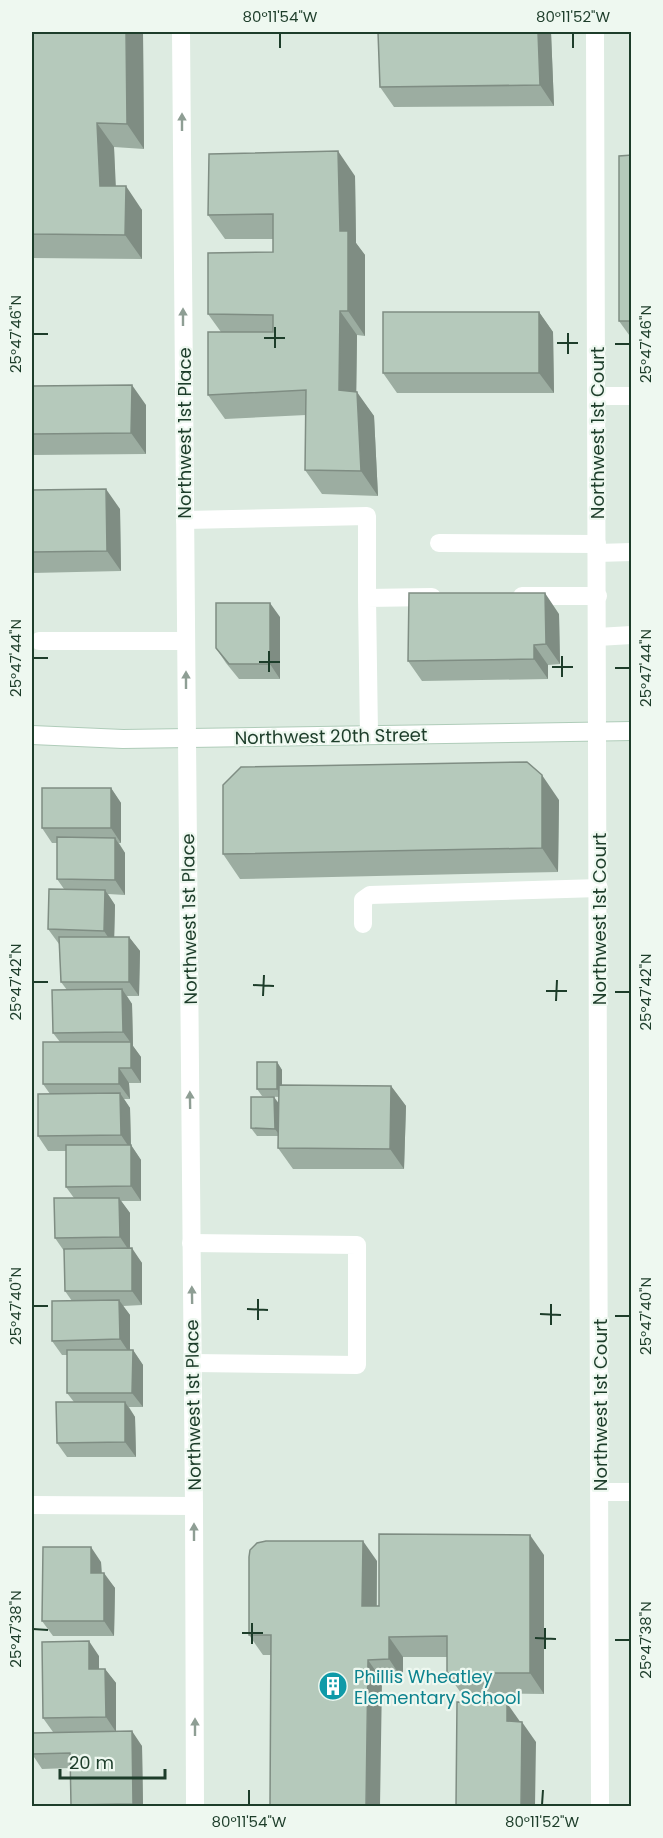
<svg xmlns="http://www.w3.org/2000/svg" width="663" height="1838" font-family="Poppins,sans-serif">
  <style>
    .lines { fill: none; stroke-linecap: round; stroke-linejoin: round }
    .secondary-casing { stroke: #afccb9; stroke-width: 20 }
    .service { stroke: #fff; stroke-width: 18 }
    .minor { stroke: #fff; stroke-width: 18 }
    .tertiary { stroke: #fff; stroke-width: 18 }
    .secondary { stroke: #fff; stroke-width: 18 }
    .wall { fill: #9cada1 }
    .shaded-wall { fill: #7f8d83 }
    .building { fill: #b5c9bb; stroke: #7f8d83; stroke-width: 1.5 }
    .oneway { fill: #8e9e94 }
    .ticks { fill: none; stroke: #1d3d2a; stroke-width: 2 }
    .labels { text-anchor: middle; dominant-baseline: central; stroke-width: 4.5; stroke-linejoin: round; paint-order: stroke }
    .street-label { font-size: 18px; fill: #1d3d2a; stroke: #eef8f0 }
    .culture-label { font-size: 18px; fill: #0d838f; stroke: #eef8f0; text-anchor: start }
    .neatline { fill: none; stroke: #1d3d2a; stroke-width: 2 }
    .ticks-label { font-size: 15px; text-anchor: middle; fill: #1d3d2a }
  </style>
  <rect width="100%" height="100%" fill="#ddebe1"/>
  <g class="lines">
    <!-- secondary casing -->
    <g class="secondary-casing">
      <path id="secondary" d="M32,735L123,739L632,731"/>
    </g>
    <!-- service -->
    <path class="service" d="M596,396H632
      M185,520L367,516V598L432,597
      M439,543L597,544
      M597,553L632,552
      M522,596H598
      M367,598L369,735
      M597,637L632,635
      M39,641H186
      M363,924V900L370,895L599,888
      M191,1243L357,1245V1365L193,1363"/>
    <!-- minor -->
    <path class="minor" d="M181,32L187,739
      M595,32L600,1806
      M600,1492H632
      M32,1505L194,1506"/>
    <!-- tertiary -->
    <path class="tertiary" d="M187,739L194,1506L195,1806"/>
    <!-- secondary -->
    <use href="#secondary" class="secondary"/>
  </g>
  <!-- wall -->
  <path class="wall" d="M32,32L143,33L144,149L114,147L115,186L142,210V259L32,258Z
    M551,32L554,106L394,107L380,87Z
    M632,155V339L619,321Z
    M355,176L356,243L365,255V336L357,335L356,392L374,416L378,496L322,494L305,470L306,415L225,419L208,395L221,332L208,314L273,252V239H225L208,215Z
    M539,312L553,332L554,393H397L383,373Z
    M32,386L146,405V454L32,455Z
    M32,490L120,509L121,571L32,573Z
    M559,614L560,664L548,665V679L422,681L408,661Z
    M280,617V679H239L226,663L216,648Z
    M111,788L121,803V843H119L125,853V895L108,894L115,905L114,937H129L140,951L139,996H127L132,1004L133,1046L141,1057V1083H129L130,1099H124L130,1108L131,1145L141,1160V1201H121L130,1213V1248L142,1263V1305L123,1306L130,1315V1350H133L143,1365V1407H129L135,1417L136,1457H67L57,1443L74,1402L67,1393V1355H62L52,1341L72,1301L65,1291L64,1251L55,1238L74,1198L66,1187V1151H48L38,1136L50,1094L43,1084L60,1042L53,1033L67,990L61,982L59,944L48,929L64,889L57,879V843H52L42,828Z
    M559,800L558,872L240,879L223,854Z
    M277,1062L282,1070V1085L391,1086L406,1106L404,1169H293L278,1148V1136H257L251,1128L279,1103V1097L262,1096L257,1089Z
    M544,1555V1694L461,1693L447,1673V1657H403V1680H382L271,1655H263L249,1635L377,1561V1606Z
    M101,1562L102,1573L115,1588L114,1636H53L42,1621Z
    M99,1656V1669H105L116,1683V1731L142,1746L143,1806H72L71,1805L70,1768L42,1769L32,1754L53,1732L43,1718Z"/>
  <!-- shaded-wall -->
  <path class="shaded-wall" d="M126,32H142L143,33L144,149L127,124Z
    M538,32H551L554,106L540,85Z
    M97,123L114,147L117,210L100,186Z
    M338,151L355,176L356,243L365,255V336L348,311L340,231Z
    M126,186L142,210V259L125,235Z
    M340,311L357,335L356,415L339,390Z
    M539,312L553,332L554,393L539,373Z
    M132,385L146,405V454L131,433Z
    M357,392L374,416L378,496L361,471Z
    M106,489L120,509L121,571L107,551Z
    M545,593L559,614L560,664L546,644Z
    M270,603L280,617V679L270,664Z
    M534,645L548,665V679L534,659Z
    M542,775L559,800L558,872L542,848Z
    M111,788L121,803V843L111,828Z
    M115,838L125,853V895L115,880Z
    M105,890L115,905L114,946L104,931Z
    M129,937L140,951L139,996L129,982Z
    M122,989L132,1004L133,1046L141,1057V1083L131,1068V1043L123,1032Z
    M277,1062L282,1070V1097L277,1089Z
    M119,1068L129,1083L130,1099L119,1084Z
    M391,1086L406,1106L404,1169L390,1149Z
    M120,1093L130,1108L131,1150L121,1135Z
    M274,1097L280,1105V1136L275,1129Z
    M131,1145L141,1160V1201L131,1186Z
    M119,1198L130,1213V1252L120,1237Z
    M132,1248L142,1263V1305L132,1291Z
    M119,1300L130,1315V1354L120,1339Z
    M133,1350L143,1365V1407L132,1393Z
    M125,1402L135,1417L136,1457L125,1442Z
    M530,1535L544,1555V1694L530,1673Z
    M363,1541L377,1561L376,1626L362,1606Z
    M91,1547L101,1562L102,1588L91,1573Z
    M104,1573L115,1588L114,1636L104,1621Z
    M389,1637L403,1657V1680L389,1659Z
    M89,1641L99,1656V1684L89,1669Z
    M368,1660L382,1680L380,1806H366Z
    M105,1669L116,1683V1732L106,1717Z
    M507,1703L521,1723L507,1721Z
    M522,1722L536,1742L535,1806H521Z
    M132,1731L142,1746L143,1806H135L133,1804Z"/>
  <!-- building -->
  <path class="building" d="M32,32H126L127,124L97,123L100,186H126L125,235L32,234Z
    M378,32H538L540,85L380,87Z
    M338,151L340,231H348V311H340L339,390L357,392L361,471L305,470L306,390L208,395V332H273V315L208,314V253L273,252V214L208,215L209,154Z
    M632,155V321H619V156Z
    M383,312H539V373H383Z
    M132,385L131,433L32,434V386Z
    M106,489L107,551L32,552V490Z
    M409,593H545L546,644L534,645V659L408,661Z
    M216,603H270V664H229L216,648Z
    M527,762L542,775V848L223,854V785L241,767Z
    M42,788H111V828H42Z
    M57,837L115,838V880L57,879Z
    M49,889L105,890L104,931L48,929Z
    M59,937H129V982H61Z
    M122,989L123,1032L53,1033L52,990Z
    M43,1042H131V1068H119V1084H43Z
    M257,1062H277V1089H257Z
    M279,1085L391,1086L390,1149L278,1148Z
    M120,1093L121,1135L38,1136V1094Z
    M251,1097H274L275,1129L251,1128Z
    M66,1145H131V1186L66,1187Z
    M54,1198H119L120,1237L55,1238Z
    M132,1248V1291H65L64,1249Z
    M119,1300L120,1339L52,1341V1301Z
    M67,1350H133L132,1393H67Z
    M56,1402H125V1442L57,1443Z
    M379,1534L530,1535V1673H447V1636L389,1637V1659L368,1660L366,1806H270L271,1635H249V1557L250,1550L257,1543L266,1541H363L362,1606H379Z
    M43,1547H91V1573H104V1621H42Z
    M89,1641V1669H105L106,1717L43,1718L42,1642Z
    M457,1702L507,1703V1721L522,1722L521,1806H456Z
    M132,1731L133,1804L71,1805L70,1753L32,1754V1733Z"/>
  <!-- one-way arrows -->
  <defs><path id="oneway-solid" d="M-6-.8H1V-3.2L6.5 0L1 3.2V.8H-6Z" transform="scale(1.5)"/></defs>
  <g class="oneway">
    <use href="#oneway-solid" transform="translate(182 122) rotate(-90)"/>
    <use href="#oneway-solid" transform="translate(183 317) rotate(-90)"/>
    <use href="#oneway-solid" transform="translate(186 680) rotate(-90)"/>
    <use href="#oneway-solid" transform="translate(190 1100) rotate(-91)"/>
    <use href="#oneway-solid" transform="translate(192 1295) rotate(-91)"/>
    <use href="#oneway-solid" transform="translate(194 1532) rotate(-90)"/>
    <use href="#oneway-solid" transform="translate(195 1727) rotate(-90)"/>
  </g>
  <!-- ticks -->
  <path class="ticks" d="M280,48V33M573,48V33M33,334H48M264,338H285M557,343H578M615,344H630M275,348V327M568,354V333M33,658H48M259,662H280M552,667H573M615,668H630M269,672V651M562,677V656M33,982H48M253,985L274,986M546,991H567M615,992H630M263,996L264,975M556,1001L557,980M33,1306H48M247,1309L268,1310M540,1314L561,1315M615,1316H630M258,1320V1299M551,1325V1304M33,1629L48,1630M242,1633H263M535,1638L556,1639M615,1640H630M252,1644V1623M545,1649V1628M249,1805V1790M542,1805L543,1790"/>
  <!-- icons -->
  <defs>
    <g id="building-disc" transform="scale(1.5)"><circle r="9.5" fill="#0f9aa8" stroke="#eef8f0"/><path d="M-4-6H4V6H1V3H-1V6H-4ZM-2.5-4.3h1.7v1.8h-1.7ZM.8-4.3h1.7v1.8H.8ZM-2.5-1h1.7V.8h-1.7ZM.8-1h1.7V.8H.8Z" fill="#fff"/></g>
  </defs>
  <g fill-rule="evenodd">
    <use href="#building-disc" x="333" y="1686"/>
  </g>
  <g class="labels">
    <!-- street labels -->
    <g class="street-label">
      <text transform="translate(184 433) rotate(-90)">Northwest 1st Place</text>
      <text transform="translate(597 433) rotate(-90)">Northwest 1st Court</text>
      <text transform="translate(331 736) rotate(-1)">Northwest 20th Street</text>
      <text transform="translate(189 919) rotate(-91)">Northwest 1st Place</text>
      <text transform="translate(599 919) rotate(-90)">Northwest 1st Court</text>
      <text transform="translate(193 1405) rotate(-91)">Northwest 1st Place</text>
      <text transform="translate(600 1405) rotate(-90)">Northwest 1st Court</text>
    </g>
    <!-- culture labels -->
    <g class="culture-label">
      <text x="354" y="1676">Phillis Wheatley<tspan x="354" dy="21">Elementary School</tspan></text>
    </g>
  </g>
  <!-- border -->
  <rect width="663" height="1838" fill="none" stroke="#eef8f0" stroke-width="66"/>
  <!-- scale -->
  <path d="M60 1769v9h105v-9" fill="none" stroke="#1d3d2a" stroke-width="3"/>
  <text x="69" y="1769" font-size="18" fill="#1d3d2a" stroke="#eef8f0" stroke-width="4.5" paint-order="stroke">20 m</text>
  <rect x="33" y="33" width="597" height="1772" class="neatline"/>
  <g class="ticks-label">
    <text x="280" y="22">80°11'54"W</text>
    <text x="573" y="22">80°11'52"W</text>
    <text transform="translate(16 334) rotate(-90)" y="5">25°47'46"N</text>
    <text transform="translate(646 344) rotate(-90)" y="5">25°47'46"N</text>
    <text transform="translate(16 658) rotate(-90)" y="5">25°47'44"N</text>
    <text transform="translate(646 668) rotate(-90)" y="5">25°47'44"N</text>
    <text transform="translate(16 982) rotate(-90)" y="5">25°47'42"N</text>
    <text transform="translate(646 992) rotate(-90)" y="5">25°47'42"N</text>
    <text transform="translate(16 1306) rotate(-90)" y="5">25°47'40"N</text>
    <text transform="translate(646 1316) rotate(-90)" y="5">25°47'40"N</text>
    <text transform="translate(16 1629) rotate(-90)" y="5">25°47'38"N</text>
    <text transform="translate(646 1640) rotate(-90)" y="5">25°47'38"N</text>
    <text x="249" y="1827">80°11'54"W</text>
    <text x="542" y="1827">80°11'52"W</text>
  </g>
</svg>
